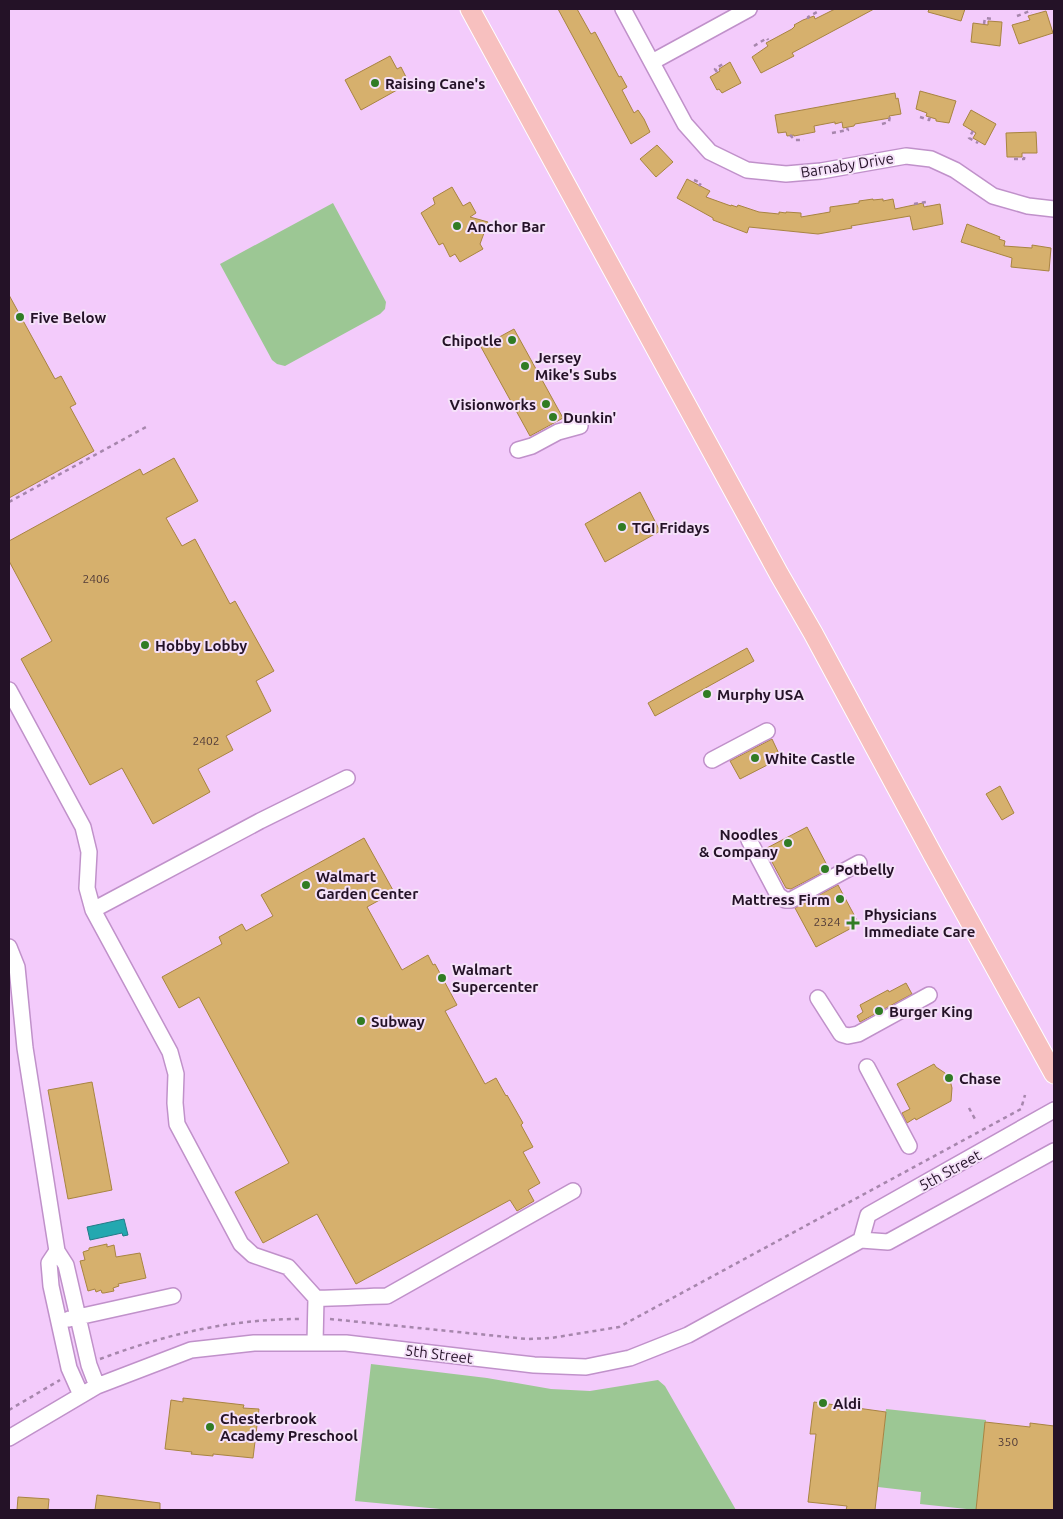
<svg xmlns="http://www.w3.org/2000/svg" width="1063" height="1519" font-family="Ubuntu,sans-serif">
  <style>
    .green { fill: #9cc794 }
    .water { fill: #23a8b0; stroke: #237b87 }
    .building { fill: #d6b06d; stroke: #a88441 }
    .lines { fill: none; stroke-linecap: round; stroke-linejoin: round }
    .minor-casing { stroke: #c091ca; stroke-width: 18 }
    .major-casing { stroke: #fff; stroke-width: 21 }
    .path { stroke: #a686ac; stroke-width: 2.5; stroke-dasharray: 4 4; stroke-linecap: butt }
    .minor { stroke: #fff; stroke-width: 15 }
    .major { stroke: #f7c0bf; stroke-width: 19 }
    .poi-dot { fill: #317c24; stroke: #f5e1f9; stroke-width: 2 }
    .labels { text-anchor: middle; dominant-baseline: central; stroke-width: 4; stroke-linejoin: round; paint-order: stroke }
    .number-label { font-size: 12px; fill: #503a38 }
    .poi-label { font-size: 15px; font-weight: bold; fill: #241227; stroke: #f5e1f9; text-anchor: start }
    .street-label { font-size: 15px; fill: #241227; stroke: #f5e1f9 }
  </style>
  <rect width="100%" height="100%" fill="#f3cbfb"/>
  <!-- green -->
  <path class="green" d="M333,203L386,302L385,309L380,314L285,366L277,364L272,360L220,264Z
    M371,1364L487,1378L551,1389L590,1391L658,1380L665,1386L736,1510H451L355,1501Z
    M886,1409L986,1420L976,1510L920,1504L921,1492L878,1487Z"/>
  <!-- water -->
  <path class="water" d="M124,1219L128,1235L123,1236L122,1233L90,1240L87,1227Z"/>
  <!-- building -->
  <path class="building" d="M558,9H577L591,34L595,32L619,77L621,76L627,87L622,90L634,113L638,110L644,119L650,132L631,144Z
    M835,9H874L792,53L794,56L761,73L752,57L768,46L766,43L792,29L795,26L794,25L803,20L814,16L815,19Z
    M929,9H965L961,21L928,12Z
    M1046,11L1053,33L1019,44L1012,25L1030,20L1028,16Z
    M988,21L1002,22L1000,46L971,42L973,23L988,25Z
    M390,56L397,69L401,67L406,77L402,79L406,85L361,110L345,80Z
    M730,62L741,83L722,93L719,89L717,90L710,77L720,71L719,69Z
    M920,91L956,101L949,123L936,121V119L926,116L927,113L916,109Z
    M895,93L896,99L898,98L901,114L889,116L890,118L855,124L854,126L843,128L842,122L835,124V122L814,126L815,132L794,136V135L787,136L786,132L778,133L775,115Z
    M971,110L996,124L985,145L973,138L976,133L963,125Z
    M1036,132L1037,153H1022V157H1007L1006,133Z
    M657,145L673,162L656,177L640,159Z
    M687,179L710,191L706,197L731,206V205L737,207L738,205L759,212L779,214V212L786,213V212L801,213V217L830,212V207L859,203V201L873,199V200L883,199V201L893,199L895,209L923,203L924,207L940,204L943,224L913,230L910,216L851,226L852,228L818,234L749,227L747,233L713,220V218L677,198Z
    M452,187L463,206L470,202L476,213L470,217L488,222L480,244L483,249L460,262L455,254L450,257L443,243L439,245L421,213L435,204L433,198Z
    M967,224L1000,237L999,239L1005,241L1004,246L1032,248V245L1051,248L1049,271L1011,267L1012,258L961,242Z
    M9,295L55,379L61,376L76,404L70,407L94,451L9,498Z
    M514,329L563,418L530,436L481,347Z
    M174,458L198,501L166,518L182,546L195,539L230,604L235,601L274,671L256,681L271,711L226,736L233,750L198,769L210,792L153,824L122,768L90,785L21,659L52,641L9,561V541L140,469L143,475Z
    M640,492L660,531L605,562L585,524Z
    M747,648L754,661L655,716L648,703Z
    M772,739L781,758L740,779L730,761Z
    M1000,786L1014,813L1002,820L986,794Z
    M807,827L829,869L791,889L786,888L765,849Z
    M364,838L394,892L367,907L402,970L428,955L433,965L435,964L457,1005L445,1011L485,1084L496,1078L506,1096L507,1095L523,1123L521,1125L533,1147L523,1152L540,1183L528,1190L534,1201L517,1211L510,1200L356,1284L317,1214L263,1243L235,1192L289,1163L199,997L179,1008L162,977L222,944L219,937L242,924L246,931L273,916L261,895Z
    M838,885L859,924L816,947L795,908Z
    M906,983L912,994L860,1022L857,1016L863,1012L860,1005L888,990L889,992Z
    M934,1064L936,1067L945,1073L950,1080L952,1088L951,1101L916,1120L915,1118L907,1123L902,1113L910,1109L897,1084Z
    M92,1082L112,1190L68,1199L48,1090Z
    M107,1244V1247L114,1245L116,1257L140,1253L146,1278L118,1284L119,1286L113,1288L114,1291L104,1293H102L101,1290L96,1292L95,1289L88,1291L80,1261L85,1260L83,1252L89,1250V1248Z
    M183,1398L244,1405L243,1408L259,1409L253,1458L213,1454V1456L191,1454L192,1452L165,1449L171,1400L183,1402Z
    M814,1402L886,1412L875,1510H846L847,1506L808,1502L816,1434H810Z
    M985,1422L1030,1427V1423L1054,1426V1510H976Z
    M97,1495L160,1503V1510H95Z
    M18,1497L49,1499L48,1510H17Z"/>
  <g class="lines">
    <!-- minor casing -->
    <g class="minor-casing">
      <path id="minor" d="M623,9L685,124L710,152L747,170L786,174L821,171L906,156L931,159L955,170L993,196L1028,206L1054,209
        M652,62L749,9
        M518,450L532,446L558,432L580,426
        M9,690L83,827L89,852L87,888L93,910L170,1052L176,1074L175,1103L177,1124L241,1244L253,1255L288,1267L316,1298
        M712,760L767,731
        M749,840L778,895L785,900H791L859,863
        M93,910L260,821L347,778
        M9,947L17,967L25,1048L57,1251L66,1265L89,1365L97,1386
        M818,998L841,1034L848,1036L858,1034L929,995
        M867,1067L909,1146
        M861,1240L868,1215L1054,1110
        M57,1251L49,1263L51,1286L69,1368L81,1395
        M69,1319L173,1296
        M315,1343L316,1298C340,1299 363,1296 387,1296L573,1191
        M9,1438L97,1386L191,1350L254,1343H346L534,1365L586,1367L630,1358L688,1335L861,1240L888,1242L1054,1151"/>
    </g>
    <!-- major casing -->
    <g class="major-casing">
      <path id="major" d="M470,9L779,574L813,633L933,855L1054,1074"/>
    </g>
    <!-- path -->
    <path class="path" d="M1017,16L1030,11L1031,13
      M808,19V17L817,12
      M984,24L985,18L994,19
      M754,46L767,38L768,40
      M717,72L715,69L723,64
      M920,117L929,120L930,117
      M882,124L889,122L890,115
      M973,131L969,138L978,143
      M832,133L848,130L847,128
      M790,135L795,140H804
      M1014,159H1024L1025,153
      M694,180L701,183L699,186
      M914,204L926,202L927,206
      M9,502L146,427
      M969,1108L975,1119
      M330,1319L527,1339L551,1338L619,1327L1021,1109L1025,1095
      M100,1359C167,1334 230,1319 302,1319
      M9,1410L60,1380"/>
    <!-- minor -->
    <use href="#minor" class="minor"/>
    <!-- major -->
    <use href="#major" class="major"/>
  </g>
  <!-- markers -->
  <g class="poi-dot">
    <circle cx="375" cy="83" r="5"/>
    <circle cx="457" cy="226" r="5"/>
    <circle cx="20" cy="317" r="5"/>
    <circle cx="512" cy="340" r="5"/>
    <circle cx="525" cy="366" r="5"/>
    <circle cx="546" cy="404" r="5"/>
    <circle cx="553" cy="417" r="5"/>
    <circle cx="622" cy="527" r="5"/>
    <circle cx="145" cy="645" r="5"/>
    <circle cx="707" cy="694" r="5"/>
    <circle cx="755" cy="758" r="5"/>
    <circle cx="788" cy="843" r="5"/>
    <circle cx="825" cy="869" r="5"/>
    <circle cx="306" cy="885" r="5"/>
    <circle cx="840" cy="899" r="5"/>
    <path d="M850.5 915.5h5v5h5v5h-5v5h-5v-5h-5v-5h5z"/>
    <circle cx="442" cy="978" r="5"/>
    <circle cx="879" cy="1011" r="5"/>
    <circle cx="361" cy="1021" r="5"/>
    <circle cx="949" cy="1078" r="5"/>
    <circle cx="823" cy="1403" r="5"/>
    <circle cx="210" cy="1427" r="5"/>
  </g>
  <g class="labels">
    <!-- number labels -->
    <g class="number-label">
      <text x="96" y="578">2406</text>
      <text x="206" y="740">2402</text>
      <text x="827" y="921">2324</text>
      <text x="1008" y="1441">350</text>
    </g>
    <!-- poi labels -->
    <g class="poi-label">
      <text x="385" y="83">Raising Cane's</text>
      <text x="467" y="226">Anchor Bar</text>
      <text x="30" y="317">Five Below</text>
      <text x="502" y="340" text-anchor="end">Chipotle</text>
      <text x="535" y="357">Jersey<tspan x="535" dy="17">Mike's Subs</tspan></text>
      <text x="536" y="404" text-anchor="end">Visionworks</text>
      <text x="563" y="417">Dunkin'</text>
      <text x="632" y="527">TGI Fridays</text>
      <text x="155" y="645">Hobby Lobby</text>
      <text x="717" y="694">Murphy USA</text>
      <text x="765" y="758">White Castle</text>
      <text x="778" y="834" text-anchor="end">Noodles<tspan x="778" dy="17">&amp; Company</tspan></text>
      <text x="835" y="869">Potbelly</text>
      <text x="316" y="876">Walmart<tspan x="316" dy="17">Garden Center</tspan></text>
      <text x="830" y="899" text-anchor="end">Mattress Firm</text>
      <text x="864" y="914">Physicians<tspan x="864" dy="17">Immediate Care</tspan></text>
      <text x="452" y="969">Walmart<tspan x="452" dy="17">Supercenter</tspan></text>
      <text x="889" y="1011">Burger King</text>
      <text x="371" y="1021">Subway</text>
      <text x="959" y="1078">Chase</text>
      <text x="833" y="1403">Aldi</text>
      <text x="220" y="1418">Chesterbrook<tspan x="220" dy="17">Academy Preschool</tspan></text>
    </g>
    <!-- street labels -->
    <g class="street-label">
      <text transform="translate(847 165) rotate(-9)">Barnaby Drive</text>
      <text transform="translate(950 1170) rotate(-29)">5th Street</text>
      <text transform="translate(439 1354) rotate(7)">5th Street</text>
    </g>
  </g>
  <!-- border -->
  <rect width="1063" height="1519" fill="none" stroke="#241227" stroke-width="20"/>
</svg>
